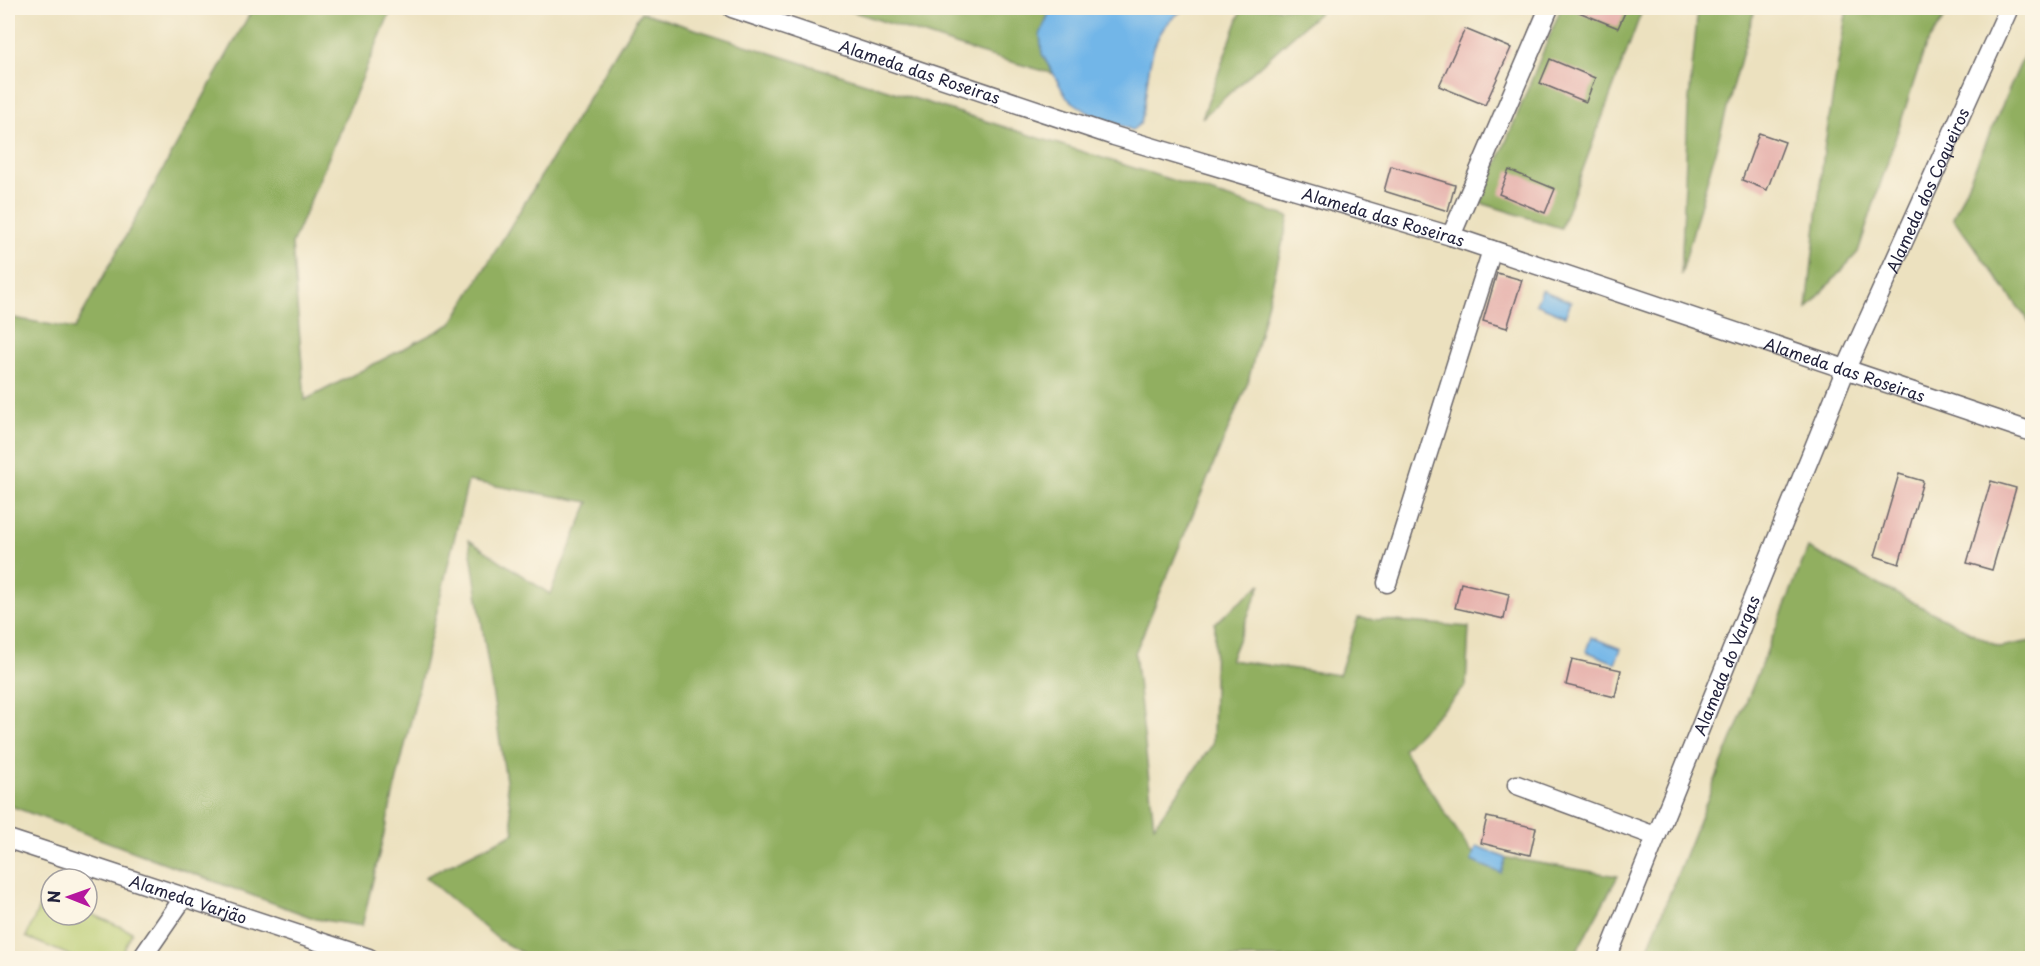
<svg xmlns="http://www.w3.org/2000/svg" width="2040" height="966" font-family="'Playpen Sans',sans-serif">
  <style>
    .green { fill: #b7cb6e; stroke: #6c7654; stroke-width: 1.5 }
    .forest { fill: #91af61; stroke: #5a684e; stroke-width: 1.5 }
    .water { fill: #72b6e8; stroke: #4a6c92; stroke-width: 1.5 }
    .building { fill: #e6b1ac }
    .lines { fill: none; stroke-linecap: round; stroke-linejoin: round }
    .minor-casing { stroke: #696569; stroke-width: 21 }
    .minor { stroke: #fff; stroke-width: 18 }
    .labels { text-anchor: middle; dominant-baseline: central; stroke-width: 4.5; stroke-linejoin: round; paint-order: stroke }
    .street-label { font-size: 16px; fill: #22223b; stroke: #fcf5e5 }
  </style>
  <rect width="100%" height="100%" fill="#fcf5e5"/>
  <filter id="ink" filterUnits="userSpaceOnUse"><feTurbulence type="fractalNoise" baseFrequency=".0167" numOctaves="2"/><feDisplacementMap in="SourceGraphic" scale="12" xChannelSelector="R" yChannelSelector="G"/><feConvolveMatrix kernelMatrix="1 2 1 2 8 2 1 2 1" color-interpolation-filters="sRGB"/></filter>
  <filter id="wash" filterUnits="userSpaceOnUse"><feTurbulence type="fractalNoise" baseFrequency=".008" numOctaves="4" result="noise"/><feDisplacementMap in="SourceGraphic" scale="24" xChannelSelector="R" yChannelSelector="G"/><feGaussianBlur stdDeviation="1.35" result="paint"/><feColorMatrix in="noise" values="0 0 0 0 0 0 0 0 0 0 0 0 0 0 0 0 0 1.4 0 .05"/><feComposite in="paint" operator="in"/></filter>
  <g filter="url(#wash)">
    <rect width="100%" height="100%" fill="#ece1bf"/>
    <!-- green -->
    <path class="green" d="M45,894L51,896V915H87V912L132,932L120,958H76L26,937Z"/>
    <!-- forest -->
    <path class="forest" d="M253,8H392L292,244L305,400L451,324L641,12L1289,217L1248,382L1135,653L1154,826L1213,744L1215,623L1261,584L1230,660L1339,675L1358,618L1469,627L1466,686L1403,749L1471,852L1618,876L1573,958H531L499,940L425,877L514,833L469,540L550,594L589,502L468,481L362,926L316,919L8,805V317L74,329Z
      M842,8H1119L1072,79L980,53Z
      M1242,8H1324L1202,118Z
      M1561,8H1643L1561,228L1481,203Z
      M1698,8H1755L1681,275L1688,110Z
      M1847,8H1951L1926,45L1858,252L1807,309L1824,150Z
      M2032,37V326L1953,218Z
      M1808,548L1999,647L2032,641V958H1644Z"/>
    <!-- water -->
    <path class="water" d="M1051,8H1187C1142,32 1151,81 1141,123L1132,130L1089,113L1067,98L1042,54L1040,35Z
      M1542,290L1571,302L1565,316L1536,304Z
      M1591,637L1621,649L1615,663L1586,651Z
      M1477,846L1506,858L1501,873L1471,861Z"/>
    <g id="blocks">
      <!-- building -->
      <path class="building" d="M1569,8H1627L1618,28Z
        M1465,29L1511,48L1485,105L1439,86Z
        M1550,59L1595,78L1586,102L1540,83Z
        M1759,133L1785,142L1767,190L1742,180Z
        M1391,166L1455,185L1448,211L1384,191Z
        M1509,170L1555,189L1545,213L1499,194Z
        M1497,273L1522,280L1507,328L1483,321Z
        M1899,474L1923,481L1899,564L1875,556Z
        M1991,481L2016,488L1992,570L1967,563Z
        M1461,583L1509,594L1504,619L1455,608Z
        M1572,659L1621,670L1615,697L1566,685Z
        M1487,817L1536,828L1530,855L1481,843Z"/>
    </g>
  </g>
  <g filter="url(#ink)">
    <use href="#blocks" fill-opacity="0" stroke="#696569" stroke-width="1.5"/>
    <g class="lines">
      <!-- minor casing -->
      <g class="minor-casing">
        <g id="minor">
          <path id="s1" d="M732,8L1114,136L1451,236L2032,432"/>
          <path d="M1451,236L1549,8"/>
          <path d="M1387,583L1492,250"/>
          <path d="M1517,785L1655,836"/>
          <path id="s2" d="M8,839L369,958"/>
          <path d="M142,958L184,897"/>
          <path id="s3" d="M1607,958L1845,371L2009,8"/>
        </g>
      </g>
      <!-- minor -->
      <use href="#minor" class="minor"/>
    </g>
  </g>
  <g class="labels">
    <!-- street labels -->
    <g class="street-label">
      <text stroke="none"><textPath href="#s1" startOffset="198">Alameda das Roseiras</textPath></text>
      <text stroke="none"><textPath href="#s3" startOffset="832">Alameda dos Coqueiros</textPath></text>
      <text stroke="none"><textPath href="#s1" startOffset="684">Alameda das Roseiras</textPath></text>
      <text stroke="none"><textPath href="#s1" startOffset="1170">Alameda das Roseiras</textPath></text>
      <text stroke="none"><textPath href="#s3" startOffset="316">Alameda do Vargas</textPath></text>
      <text stroke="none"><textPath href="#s2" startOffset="190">Alameda Varjão</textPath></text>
    </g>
  </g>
  <!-- margin -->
  <rect width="2040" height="966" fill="none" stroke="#fcf5e5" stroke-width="30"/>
  <!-- north arrow -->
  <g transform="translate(69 897) rotate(271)"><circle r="28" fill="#fcf5e5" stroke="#a5a1a1" stroke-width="1.5"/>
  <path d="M0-4.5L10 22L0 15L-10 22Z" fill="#b5179e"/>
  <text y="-9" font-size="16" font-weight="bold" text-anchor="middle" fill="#22223b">N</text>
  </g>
</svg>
